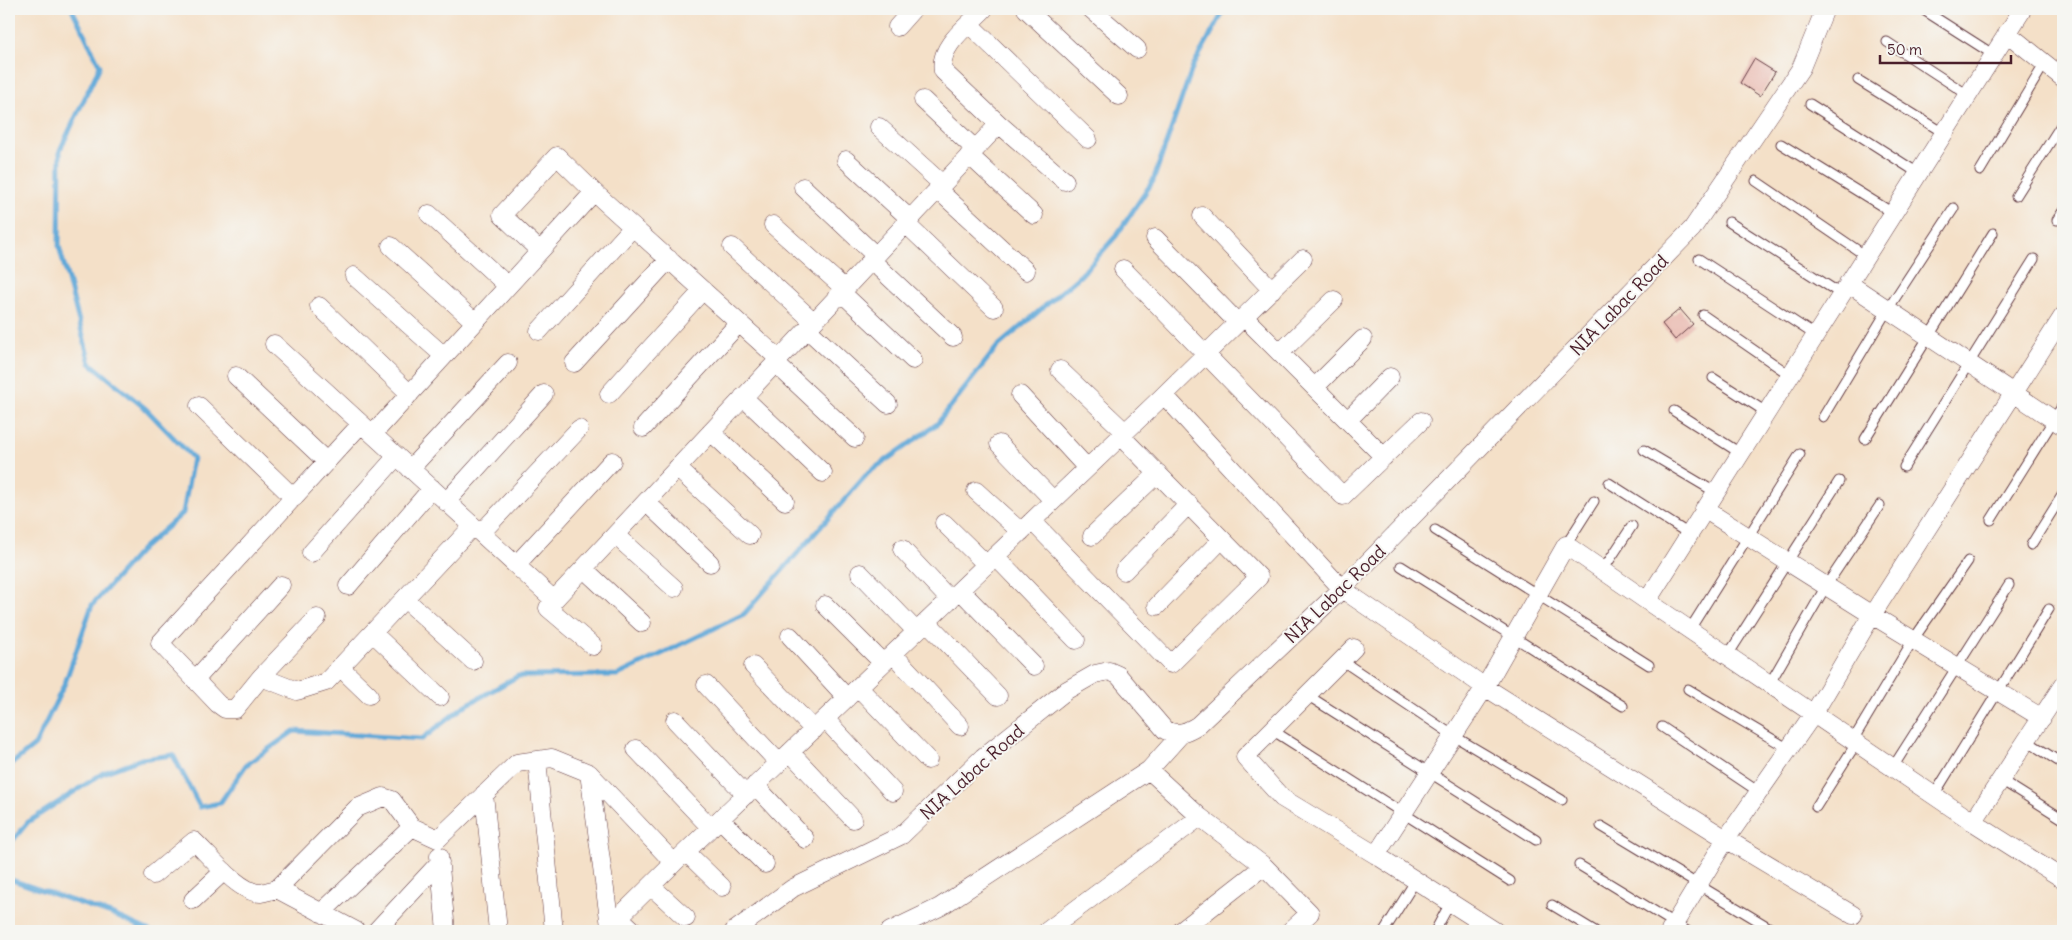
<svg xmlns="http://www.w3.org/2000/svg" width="2072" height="940" font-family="Delius,sans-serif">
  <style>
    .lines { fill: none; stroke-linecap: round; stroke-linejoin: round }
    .stream { stroke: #61a8d8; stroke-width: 5 }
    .building { fill: #e8b3a9 }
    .lane-casing { stroke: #643c43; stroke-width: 11 }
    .street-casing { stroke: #643c43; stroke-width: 19 }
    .lane { stroke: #fff; stroke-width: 9 }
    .street { stroke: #fff; stroke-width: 18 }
    .labels { text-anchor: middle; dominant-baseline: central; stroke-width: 4; stroke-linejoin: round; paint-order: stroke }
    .street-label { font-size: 18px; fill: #4a1f2b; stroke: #f6f6f2 }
  </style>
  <rect width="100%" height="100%" fill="#f6f6f2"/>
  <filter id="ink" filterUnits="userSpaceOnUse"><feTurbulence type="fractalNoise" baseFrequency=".02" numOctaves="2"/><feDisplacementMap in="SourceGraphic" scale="10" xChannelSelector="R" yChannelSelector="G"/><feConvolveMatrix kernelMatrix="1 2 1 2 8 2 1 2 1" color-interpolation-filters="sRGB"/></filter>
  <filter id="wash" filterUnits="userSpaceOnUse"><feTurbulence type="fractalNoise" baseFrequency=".0096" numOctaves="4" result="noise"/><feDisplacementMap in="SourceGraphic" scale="20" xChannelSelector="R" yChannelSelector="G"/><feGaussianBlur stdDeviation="1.12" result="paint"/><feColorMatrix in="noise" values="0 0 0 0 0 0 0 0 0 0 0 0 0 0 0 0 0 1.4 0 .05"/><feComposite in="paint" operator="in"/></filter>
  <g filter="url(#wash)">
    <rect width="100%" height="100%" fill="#f4e0c8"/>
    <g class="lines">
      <!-- stream -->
      <path class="stream" d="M9,766L35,745L65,683L92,605L142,549L183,513L193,458L146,409L90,363L59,246L60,150L100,66L72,9
        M9,845L28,822L103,773L141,759L173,755L200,807L220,803L246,765L294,731L422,739L463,707L518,676L618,675L744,614L868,473L937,424L997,347L1081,275L1116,236L1153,181L1193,66L1225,9
        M9,879L111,914L150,931"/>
    </g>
    <g id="blocks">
      <!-- building -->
      <path class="building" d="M1754,59L1775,72L1760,96L1740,83Z
        M1680,309L1693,324L1675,340L1662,324Z"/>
    </g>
  </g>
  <g filter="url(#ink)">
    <use href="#blocks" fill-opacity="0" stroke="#643c43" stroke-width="1"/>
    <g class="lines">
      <!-- lane casing -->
      <g class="lane-casing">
        <path id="lane" d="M1922,9L1994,55
          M1887,42L1968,95
          M1858,80L1944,133
          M1810,104L1918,173
          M1781,144L1893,213
          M1980,171L2045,63
          M1756,181L1866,256
          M2016,196L2063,122
          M2057,220L2063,211
          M1729,222L1841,294
          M1699,259L1815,335
          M1703,315L1790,375
          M1713,378L1766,412
          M1674,411L1740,453
          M1823,417L1888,309L1954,208
          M1865,439L1993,233
          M1644,450L1715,492
          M1904,467L2034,259
          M1609,483L1689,534
          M1991,520L2063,405
          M1435,530L1649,665
          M1566,545L1594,501
          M2031,545L2063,494
          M1401,566L1623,706
          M1603,570L1632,526
          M1690,629L1800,454
          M1728,655L1839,481
          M1341,660L1454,736L1562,800
          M1770,683L1826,586L1880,505
          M1688,689L1789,749
          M1307,695L1536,840
          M1662,727L1759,792
          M1272,730L1510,881
          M1853,740L1913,640L1968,561
          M2027,741L2063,764
          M1893,767L2009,585
          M2001,780L2063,819
          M1934,795L2049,609
          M1816,807L1857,742
          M1601,826L1775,931
          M1579,865L1687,931
          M1552,905L1595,931
          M1384,931L1416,880
          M1435,931L1450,903"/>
      </g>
      <!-- street casing -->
      <g class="street-casing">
        <path id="street" d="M1026,9L1119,96
          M1091,9L1137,49
          M969,24L1088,139
          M897,27L913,9
          M2007,33L2063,78
          M923,100L975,149
          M999,124L1065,181
          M879,127L942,184
          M969,155L1034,215
          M846,160L910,219
          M803,187L876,256
          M937,189L1026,271
          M429,214L508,286
          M1202,216L1272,290
          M905,223L994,308
          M773,225L845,289
          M1155,238L1238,323
          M391,246L475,322
          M732,247L814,322
          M540,251L502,215L557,156L594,192
          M871,260L953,337
          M1123,269L1343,496L1421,421
          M354,276L444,356
          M1848,283L2063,426
          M841,292L913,360
          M319,306L410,394
          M1244,317L1384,457
          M807,329L888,404
          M539,331L633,227
          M274,344L554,600L999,124L943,71C938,46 968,26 984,9
          M1281,352L1334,300
          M574,363L669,259
          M775,363L855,438
          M1060,370L1125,432
          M236,376L327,462
          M1316,386L1363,339
          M609,394L703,290
          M1020,395L1087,468
          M1164,395L1303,259
          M743,397L823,473
          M199,406L294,498
          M1348,420L1390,377
          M361,424L160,643L218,704L225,709H235L261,677L297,691L326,682L473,526
          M643,428L739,323
          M711,432L785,501
          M373,434L594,192L779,359
          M999,444L1053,500
          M677,468L750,535
          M410,469L508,363
          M976,491L1021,532
          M446,502L544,394
          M646,502L710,563
          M1704,509L1872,615L2042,718
          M1032,521L1171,664L1259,577L1121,436
          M944,523L986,564
          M481,533L579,429
          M615,535L674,588
          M1092,536L1158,473
          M902,549L950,600
          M311,553L397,456
          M995,556L1076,640
          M516,565L612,461
          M584,569L642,623
          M1124,571L1189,504
          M860,573L916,631
          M348,586L432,488
          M960,590L1034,666
          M405,599L473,661
          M554,600L548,608L593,646
          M1647,601L1973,822L2063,879
          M825,605L883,663
          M1157,606L1222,539
          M927,622L998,696
          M373,633L440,697
          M790,636L847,698
          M1354,648L1245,757L1282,798L1376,855
          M893,654L960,726
          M753,666L814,730
          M340,667L369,695
          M261,677L317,618
          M195,680L281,585
          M706,685L779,763
          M858,687L928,760
          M825,719L893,792
          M675,720L746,795
          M636,749L711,828
          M790,752L853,819
          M537,760L554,931
          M1149,770L1200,817L1264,866L1310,913L1290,931
          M589,773L610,926L674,863
          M755,785L805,839
          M484,794L498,931
          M720,819L765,864
          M1973,822L2063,685
          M686,852L722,887
          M439,856L446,931
          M153,875L194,841C209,855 240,894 261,893C266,892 272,890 277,889L357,808L383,797L392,800L412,827L438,839L517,763L552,758L589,773L674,863L1164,395L1342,589L1485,687L1726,839L1853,915
          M651,886L686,918
          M277,889L356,931
          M193,900L224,871
          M321,913L412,827
          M619,917L634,931
          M376,931L440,862
          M734,931L793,888L902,835L983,757L1067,690L1095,674L1109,671L1118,675L1165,730C1178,736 1187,732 1198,725L1342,589L1692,229L1801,68L1825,9
          M890,931L940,907L1149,770L1183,732
          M1047,931L1200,817
          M1181,931L1264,866
          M1495,931L1376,855L1485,687L1566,545L1647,601L2021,12
          M1670,931L1726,839L1814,713L1872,615L2063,316"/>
      </g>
      <!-- lane -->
      <use href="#lane" class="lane"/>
      <!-- street -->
      <use href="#street" class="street"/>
    </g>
  </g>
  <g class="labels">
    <!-- street labels -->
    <g class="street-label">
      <text transform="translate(1619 305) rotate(-46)">NIA Labac Road</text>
      <text transform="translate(1335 594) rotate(-44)">NIA Labac Road</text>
      <text transform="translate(972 772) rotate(-42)">NIA Labac Road</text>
    </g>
  </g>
  <!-- margin -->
  <rect width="2072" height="940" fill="none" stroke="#f6f6f2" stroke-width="30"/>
  <!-- scale -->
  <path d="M1880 55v8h131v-8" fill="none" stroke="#4a1f2b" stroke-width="2.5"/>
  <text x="1887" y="55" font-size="15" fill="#4a1f2b" stroke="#f6f6f2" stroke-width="4" paint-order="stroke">50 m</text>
</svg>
